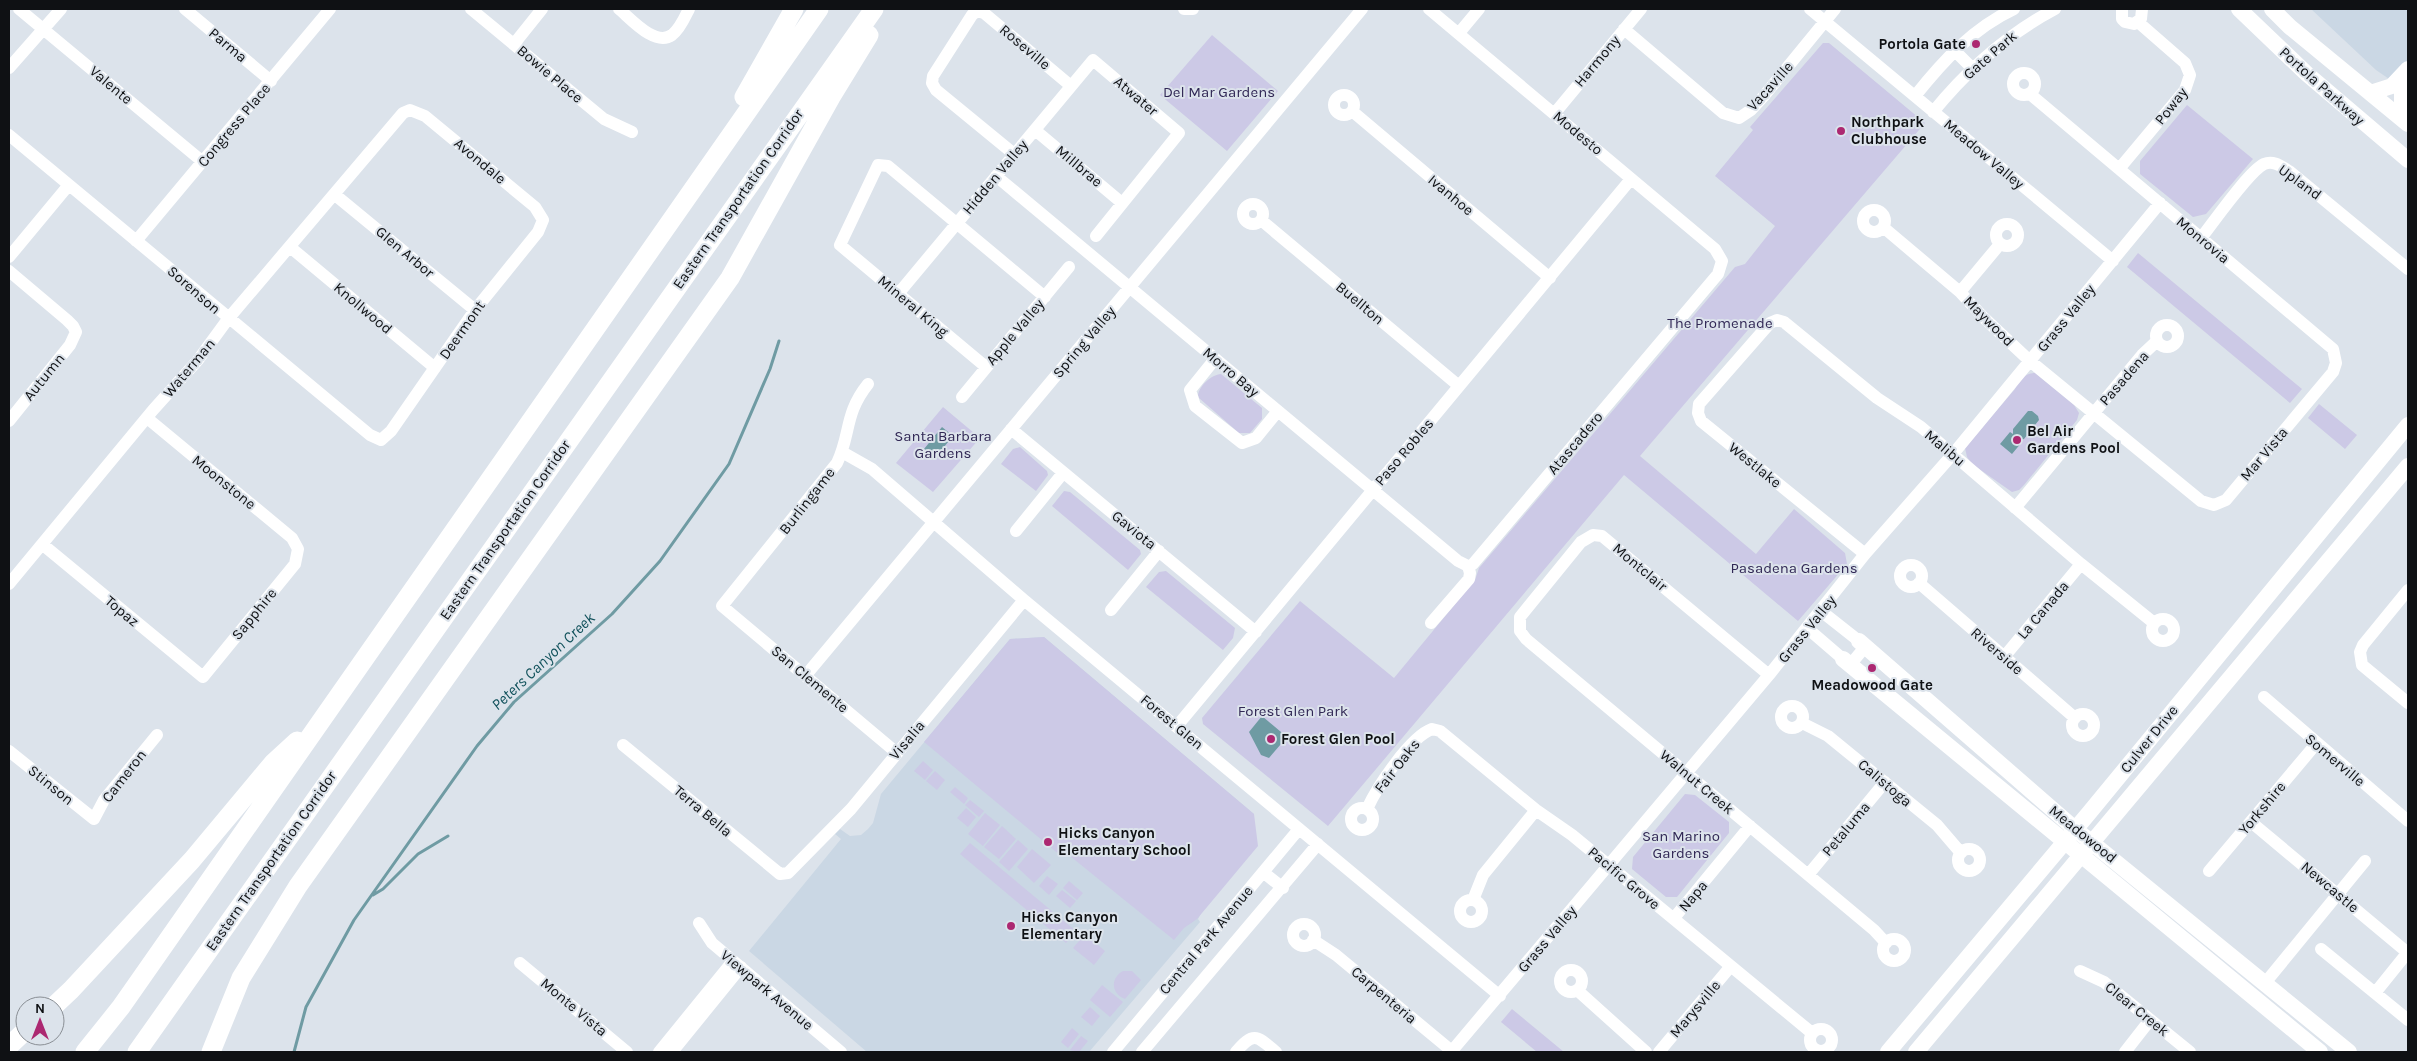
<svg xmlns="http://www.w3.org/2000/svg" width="2417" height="1061" font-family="Karla,sans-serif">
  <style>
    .built { fill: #cad7e4 }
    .green { fill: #ccc9e6 }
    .water { fill: #6f9ba3 }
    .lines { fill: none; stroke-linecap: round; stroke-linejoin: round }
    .stream { stroke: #6f9ba3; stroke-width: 3 }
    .minor { stroke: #fff; stroke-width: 12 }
    .major { stroke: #fff; stroke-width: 16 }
    .highway { stroke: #fff; stroke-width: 19 }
    .poi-dot { fill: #ac2871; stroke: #dce3eb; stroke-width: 2 }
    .labels { text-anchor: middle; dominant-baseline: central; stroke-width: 4; stroke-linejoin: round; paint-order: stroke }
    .poi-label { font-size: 15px; font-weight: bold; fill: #0f1114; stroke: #dce3eb; text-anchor: start }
    .street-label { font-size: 15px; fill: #0f1114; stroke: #dce3eb }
    .park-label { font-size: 15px; fill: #312855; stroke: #dce3eb }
    .water-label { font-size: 16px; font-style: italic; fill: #12525c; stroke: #dce3eb }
  </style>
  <rect width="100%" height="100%" fill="#dce3eb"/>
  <!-- built -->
  <path class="built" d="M2311,9H2408V92L2376,70Z
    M1044,637L1254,814L1198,919L1200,922L1089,1052H867L749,951L841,839L835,834L840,829L850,836L861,835L868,829L873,823L881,794L1010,639Z"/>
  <!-- green -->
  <path class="green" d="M1212,35L1278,91L1227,151L1160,95Z
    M1823,43H1829L1925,123L1640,456L1756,554L1794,509L1845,553L1847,564L1798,621L1624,475L1328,826L1203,724L1202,718L1300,601L1394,678L1475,580L1479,568L1735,267L1745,264L1775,226L1715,176L1753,130L1750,127Z
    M2187,105L2253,159L2206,214L2193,217L2140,174V161Z
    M2138,253L2302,389L2290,403L2127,267Z
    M2035,373L2074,405L2079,413L2077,420L2024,485L2019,490L2012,492L1972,464L1967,457L1965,448L2015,389C2019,380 2025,373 2035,373Z
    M1221,374L1262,408V419L1250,433H1239L1199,398L1198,395C1200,385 1211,375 1221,374Z
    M2319,404L2357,435L2345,449L2308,418Z
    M943,407L980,438L933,492L896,463Z
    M1020,447L1047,471L1048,475L1036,491L1001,464L1013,449Z
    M1064,491L1070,492L1140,550L1141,554L1128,570L1052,506Z
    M1166,571L1235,628L1233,638L1223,650L1146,587L1159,572Z
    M1044,637L1254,814L1258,846L1197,919L1184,928L1174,940L1065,852L1061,856L924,742L1010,639Z
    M923,761L933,770L925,780L914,771Z
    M935,771L945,780L937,790L926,781Z
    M955,787L968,798L964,804L950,792Z
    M1685,794L1695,795L1729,822V833L1677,897H1666L1632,869L1633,857Z
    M970,800L984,811L979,817L965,805Z
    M966,808L976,817L968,827L957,818Z
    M985,813L1000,825L983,846L968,834Z
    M1002,826L1016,839L999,859L984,847Z
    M1018,840L1028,849L1009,871L999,862Z
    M970,843L1076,931L1066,943L960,854Z
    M1032,849L1051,865L1034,883L1017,867Z
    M1047,876L1058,884L1049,895L1039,886Z
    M1069,881L1083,893L1077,900L1063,888Z
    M1062,890L1076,901L1070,908L1056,896Z
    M1085,934L1105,951L1094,965L1073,948Z
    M1123,971H1132L1141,980L1125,999C1111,994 1110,978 1123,971Z
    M1102,985L1123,1002L1110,1017L1090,1000Z
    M1090,1007L1100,1016L1092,1026L1081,1017Z
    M1512,1009L1564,1052H1537L1501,1022Z
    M1072,1028L1079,1034L1068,1048L1061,1042Z
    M1081,1036L1088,1041L1079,1052L1070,1050Z"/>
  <!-- water -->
  <path class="water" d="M2028,411H2032L2038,416L2039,420L2024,439L2020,440L2022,442L2012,454L2000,444L2010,432L2013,434V429Z
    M942,427L953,436L935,458L924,449Z
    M1262,716L1287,737L1269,758L1261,755L1249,732Z"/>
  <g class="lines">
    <!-- stream -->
    <path class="stream" d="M373,895L383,889L418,854L448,836
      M294,1052L306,1007L354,920L477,746L514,702L612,614L660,561L729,464L770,369L779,341"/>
    <!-- minor -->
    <path class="minor" d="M19,9L203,162
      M185,9L271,81
      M471,9L604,119L632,132
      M619,9C631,19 655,47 672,35C680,29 685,17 689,9
      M1184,9H1193
      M1429,9L1715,249L1722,261L1718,274L1473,564L1468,566
      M1810,9L2113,261
      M2122,9V19L2125,22L2134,24L2141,19L2142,9
      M1624,29L1723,113L1739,118L1751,110L1763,97L1835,9
      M1459,33L1479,9
      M514,44L542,9
      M1955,51L1972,68
      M9,68L61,9
      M2013 84a11 11 0 1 1 22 0a11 11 0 1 1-22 0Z
      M1334 105a10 10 0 1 1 20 0a10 10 0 1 1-20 0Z
      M1915,96C1943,61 1973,28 2014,9
      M1352,111L1550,278
      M1933,112C1968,69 2006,35 2055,9
      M1554,114L1641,9
      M1035,130L1122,203
      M9,135L370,435L381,440L391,431L475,310L538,232L543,220L535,207L425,116L410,110L403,113L228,319L198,360L153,410L9,584
      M1014,154L936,90L932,83L933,76L972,15L977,11L984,13L1071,86
      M2119,169L2185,90L2190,75L2185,63L2138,22
      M996,176L1458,561L1468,566
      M334,194L475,310
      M1243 214a10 10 0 1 1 20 0a10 10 0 1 1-20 0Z
      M1863 221a11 11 0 1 1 22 0a11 11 0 1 1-22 0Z
      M1261,220L1459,386
      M1996 235a11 11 0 1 1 22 0a11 11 0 1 1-22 0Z
      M1883,227L1960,292L1984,318L2030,361L2201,501L2214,505L2226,500L2333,372L2336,363L2333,349L2030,94
      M2201,238C2213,223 2249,171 2264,164C2273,160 2281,166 2289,171L2408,269
      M136,241L330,9
      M290,247L435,368
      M9,257L68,186
      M9,271L67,320L73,326L76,332L70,345L9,421
      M1960,292L2000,244
      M898,294L1093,60L1179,133L1096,236
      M2156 336a11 11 0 1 1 22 0a11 11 0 1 1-22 0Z
      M1215,359L1190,390L1195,406L1242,443L1256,438L1278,411
      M986,367L840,245L878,165L888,166L1045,297
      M868,384C844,414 851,434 837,463L722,606L897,753
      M962,397L1069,267
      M1011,429L1256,632
      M842,452L872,469L1024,600L1500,996
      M2015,508L2142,355L2157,341
      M1016,531L1063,473
      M42,544L203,677L295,564L298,549L292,538L147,418
      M1865,554L1701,421L1698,413L1699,404L1770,323L1777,320L1784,322L1877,398L1921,427L2081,564L2154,623
      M1900 576a11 11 0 1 1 22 0a11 11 0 1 1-22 0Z
      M1919,583L2075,718
      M2408,590L2363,645L2360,652L2362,665L2408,703
      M1111,610L1159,551
      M1821,611L1859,641
      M2152 630a11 11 0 1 1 22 0a11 11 0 1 1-22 0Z
      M1431,623L1469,579L1470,573L1468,566
      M1807,628L1843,659
      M2004,657L2081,564
      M1850,665L1865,647
      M806,675L1362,9
      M1769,675L1602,536L1593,535L1581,542L1520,617V631L1526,639L1874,930L1886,943
      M2264,697L2408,821
      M1781 717a11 11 0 1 1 22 0a11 11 0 1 1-22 0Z
      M2072 725a11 11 0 1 1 22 0a11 11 0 1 1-22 0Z
      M1802,723L1828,736L1937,825L1961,853
      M1177,726L1631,179
      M623,745L780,874L788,873L851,809L1024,600
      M9,751L94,819L104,800L157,735
      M1351 819a11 11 0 1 1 22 0a11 11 0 1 1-22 0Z
      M1367,809C1377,787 1410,737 1432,729L1440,731L1536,810L1572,835L1812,1033
      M2251,822L2408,953
      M1958 860a11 11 0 1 1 22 0a11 11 0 1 1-22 0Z
      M2209,871L2316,744
      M1263,872L1283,888
      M1808,875L1885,782
      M1473,900L1483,875L1536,810
      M1460 911a11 11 0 1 1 22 0a11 11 0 1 1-22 0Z
      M1674,918L1750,826
      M699,923L712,943L841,1052
      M1293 935a11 11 0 1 1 22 0a11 11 0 1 1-22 0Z
      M1883 950a11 11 0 1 1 22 0a11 11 0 1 1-22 0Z
      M1313,940L1336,955L1453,1052
      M2321,949L2408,1020
      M520,963L627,1052
      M1560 981a11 11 0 1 1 22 0a11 11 0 1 1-22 0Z
      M2080,971L2104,982L2190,1052
      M2265,983L2365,861
      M1577,990L1646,1052
      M2375,993L2408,952
      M1810 1040a11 11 0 1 1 22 0a11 11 0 1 1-22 0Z
      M659,1052L733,961
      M672,1052L741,967
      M1113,1052L1299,829
      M1142,1052L1318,844
      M1236,1052C1254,1031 1257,1036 1276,1052
      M1451,1052L1769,675L1865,554L1953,454L2160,203
      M1659,1052L1731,966
      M2125,1052L2150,1020"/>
    <!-- major -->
    <path class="major" d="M2239,9L2307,74L2408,160
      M2272,9L2290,27L2408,124
      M2408,84L2402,92V102L2408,107
      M2370,93L2392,86L2408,69
      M1859,641L2075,829L2349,1052
      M1843,659L2320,1052
      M1888,1052L2089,813L2408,425
      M1916,1052L2408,466"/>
    <!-- highway -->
    <path class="highway" d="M744,97L794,9
      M54,1006L71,990L192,860L273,763L297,741
      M9,1046L25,1031
      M85,1052L121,1007L819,9
      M137,1052L874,9
      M211,1052L241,978L298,886L730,278L831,97L869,35"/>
  </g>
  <!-- markers -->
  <g class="poi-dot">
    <circle cx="1976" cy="44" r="5"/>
    <circle cx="1841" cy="131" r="5"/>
    <circle cx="2017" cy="440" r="5"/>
    <circle cx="1872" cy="668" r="5"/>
    <circle cx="1271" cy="739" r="5"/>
    <circle cx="1048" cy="842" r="5"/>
    <circle cx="1011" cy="926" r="5"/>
  </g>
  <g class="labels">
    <!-- poi labels -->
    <g class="poi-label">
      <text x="1966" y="44" text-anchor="end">Portola Gate</text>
      <text x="1851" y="122">Northpark<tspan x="1851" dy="17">Clubhouse</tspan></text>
      <text x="2027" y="431">Bel Air<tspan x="2027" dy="17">Gardens Pool</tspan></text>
      <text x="1872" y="685" text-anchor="middle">Meadowood Gate</text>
      <text x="1281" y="739">Forest Glen Pool</text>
      <text x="1058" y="833">Hicks Canyon<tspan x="1058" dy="17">Elementary School</tspan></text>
      <text x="1021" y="917">Hicks Canyon<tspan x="1021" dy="17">Elementary</tspan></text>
    </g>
    <!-- street labels -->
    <g class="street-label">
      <text transform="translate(228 45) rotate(40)">Parma</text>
      <text transform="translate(1025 47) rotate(40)">Roseville</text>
      <text transform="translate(1990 55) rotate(-41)">Gate Park</text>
      <text transform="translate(1597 61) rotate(-50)">Harmony</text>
      <text transform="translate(550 74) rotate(40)">Bowie Place</text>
      <text transform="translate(111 85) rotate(40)">Valente</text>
      <text transform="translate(1770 86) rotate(-48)">Vacaville</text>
      <text transform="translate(2322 86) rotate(42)">Portola Parkway</text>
      <text transform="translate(1136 96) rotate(40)">Atwater</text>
      <text transform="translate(2171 106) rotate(-52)">Poway</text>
      <text transform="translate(234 125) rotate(-50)">Congress Place</text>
      <text transform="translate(1578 133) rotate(40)">Modesto</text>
      <text transform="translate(1984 154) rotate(40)">Meadow Valley</text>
      <text transform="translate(480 161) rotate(40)">Avondale</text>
      <text transform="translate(1079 166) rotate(40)">Millbrae</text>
      <text transform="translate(995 177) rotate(-50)">Hidden Valley</text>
      <text transform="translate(2300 182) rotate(36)">Upland</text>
      <text transform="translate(1451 195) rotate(40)">Ivanhoe</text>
      <text transform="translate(738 199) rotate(-55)">Eastern Transportation Corridor</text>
      <text transform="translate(2203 240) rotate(40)">Monrovia</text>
      <text transform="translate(405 252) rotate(40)">Glen Arbor</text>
      <text transform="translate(194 290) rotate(41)">Sorenson</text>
      <text transform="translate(1360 303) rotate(40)">Buellton</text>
      <text transform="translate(913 306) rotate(40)">Mineral King</text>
      <text transform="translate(363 308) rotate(40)">Knollwood</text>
      <text transform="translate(2066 318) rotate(-51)">Grass Valley</text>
      <text transform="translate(1989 321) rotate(45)">Maywood</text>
      <text transform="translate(462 330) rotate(-55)">Deermont</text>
      <text transform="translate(1015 332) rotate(-50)">Apple Valley</text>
      <text transform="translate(1084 342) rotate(-50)">Spring Valley</text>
      <text transform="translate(189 368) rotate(-50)">Waterman</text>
      <text transform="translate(1231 372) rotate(40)">Morro Bay</text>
      <text transform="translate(44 377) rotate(-51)">Autumn</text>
      <text transform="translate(2124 378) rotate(-49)">Pasadena</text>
      <text transform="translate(1575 443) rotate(-50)">Atascadero</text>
      <text transform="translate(1945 448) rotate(40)">Malibu</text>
      <text transform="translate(1404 452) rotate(-50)">Paso Robles</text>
      <text transform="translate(2264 454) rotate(-50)">Mar Vista</text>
      <text transform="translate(1755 465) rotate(39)">Westlake</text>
      <text transform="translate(224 482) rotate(39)">Moonstone</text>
      <text transform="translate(807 501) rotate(-52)">Burlingame</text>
      <text transform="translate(505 530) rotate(-55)">Eastern Transportation Corridor</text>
      <text transform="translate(1134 530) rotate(39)">Gaviota</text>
      <text transform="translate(1640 567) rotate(40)">Montclair</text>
      <text transform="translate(2043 610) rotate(-50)">La Canada</text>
      <text transform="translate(122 611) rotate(40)">Topaz</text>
      <text transform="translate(254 614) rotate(-51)">Sapphire</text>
      <text transform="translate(1807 629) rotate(-51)">Grass Valley</text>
      <text transform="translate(1997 651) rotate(41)">Riverside</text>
      <text transform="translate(810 679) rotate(40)">San Clemente</text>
      <text transform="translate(1172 722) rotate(40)">Forest Glen</text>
      <text transform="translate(2149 739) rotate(-51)">Culver Drive</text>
      <text transform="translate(907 740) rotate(-50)">Visalia</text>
      <text transform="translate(2335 760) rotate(40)">Somerville</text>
      <text transform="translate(1397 766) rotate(-52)">Fair Oaks</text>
      <text transform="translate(124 776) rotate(-52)">Cameron</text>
      <text transform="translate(1697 782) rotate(40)">Walnut Creek</text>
      <text transform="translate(1885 783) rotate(40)">Calistoga</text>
      <text transform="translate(51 785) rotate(39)">Stinson</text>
      <text transform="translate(2262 808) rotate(-50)">Yorkshire</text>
      <text transform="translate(703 811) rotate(40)">Terra Bella</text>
      <text transform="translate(1846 829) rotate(-50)">Petaluma</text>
      <text transform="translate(2083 834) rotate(39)">Meadowood</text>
      <text transform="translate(271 861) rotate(-55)">Eastern Transportation Corridor</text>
      <text transform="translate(1624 878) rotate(40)">Pacific Grove</text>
      <text transform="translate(2330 887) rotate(40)">Newcastle</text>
      <text transform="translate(1693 896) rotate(-50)">Napa</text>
      <text transform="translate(1547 939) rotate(-50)">Grass Valley</text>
      <text transform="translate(1206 940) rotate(-50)">Central Park Avenue</text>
      <text transform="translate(767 990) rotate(40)">Viewpark Avenue</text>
      <text transform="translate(1384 995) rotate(40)">Carpenteria</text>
      <text transform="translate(574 1007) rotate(40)">Monte Vista</text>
      <text transform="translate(1695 1009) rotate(-50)">Marysville</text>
      <text transform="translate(2137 1009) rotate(39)">Clear Creek</text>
    </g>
    <!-- park labels -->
    <g class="park-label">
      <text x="1219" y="92">Del Mar Gardens</text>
      <text x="1720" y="323">The Promenade</text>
      <text x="943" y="436">Santa Barbara<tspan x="943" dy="17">Gardens</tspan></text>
      <text x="1794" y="568">Pasadena Gardens</text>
      <text x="1293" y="711">Forest Glen Park</text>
      <text x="1681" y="836">San Marino<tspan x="1681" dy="17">Gardens</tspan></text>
    </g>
    <!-- water labels -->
    <g class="water-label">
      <text transform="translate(543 661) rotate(-43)">Peters Canyon Creek</text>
    </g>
  </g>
  <!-- border -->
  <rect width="2417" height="1061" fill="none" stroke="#0f1114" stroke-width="20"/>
  <!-- north arrow -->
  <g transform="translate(40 1021)"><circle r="24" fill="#dce3eb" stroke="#8a8f95"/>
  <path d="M0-4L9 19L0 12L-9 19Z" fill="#ac2871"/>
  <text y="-8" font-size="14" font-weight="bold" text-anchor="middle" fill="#0f1114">N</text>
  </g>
</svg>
